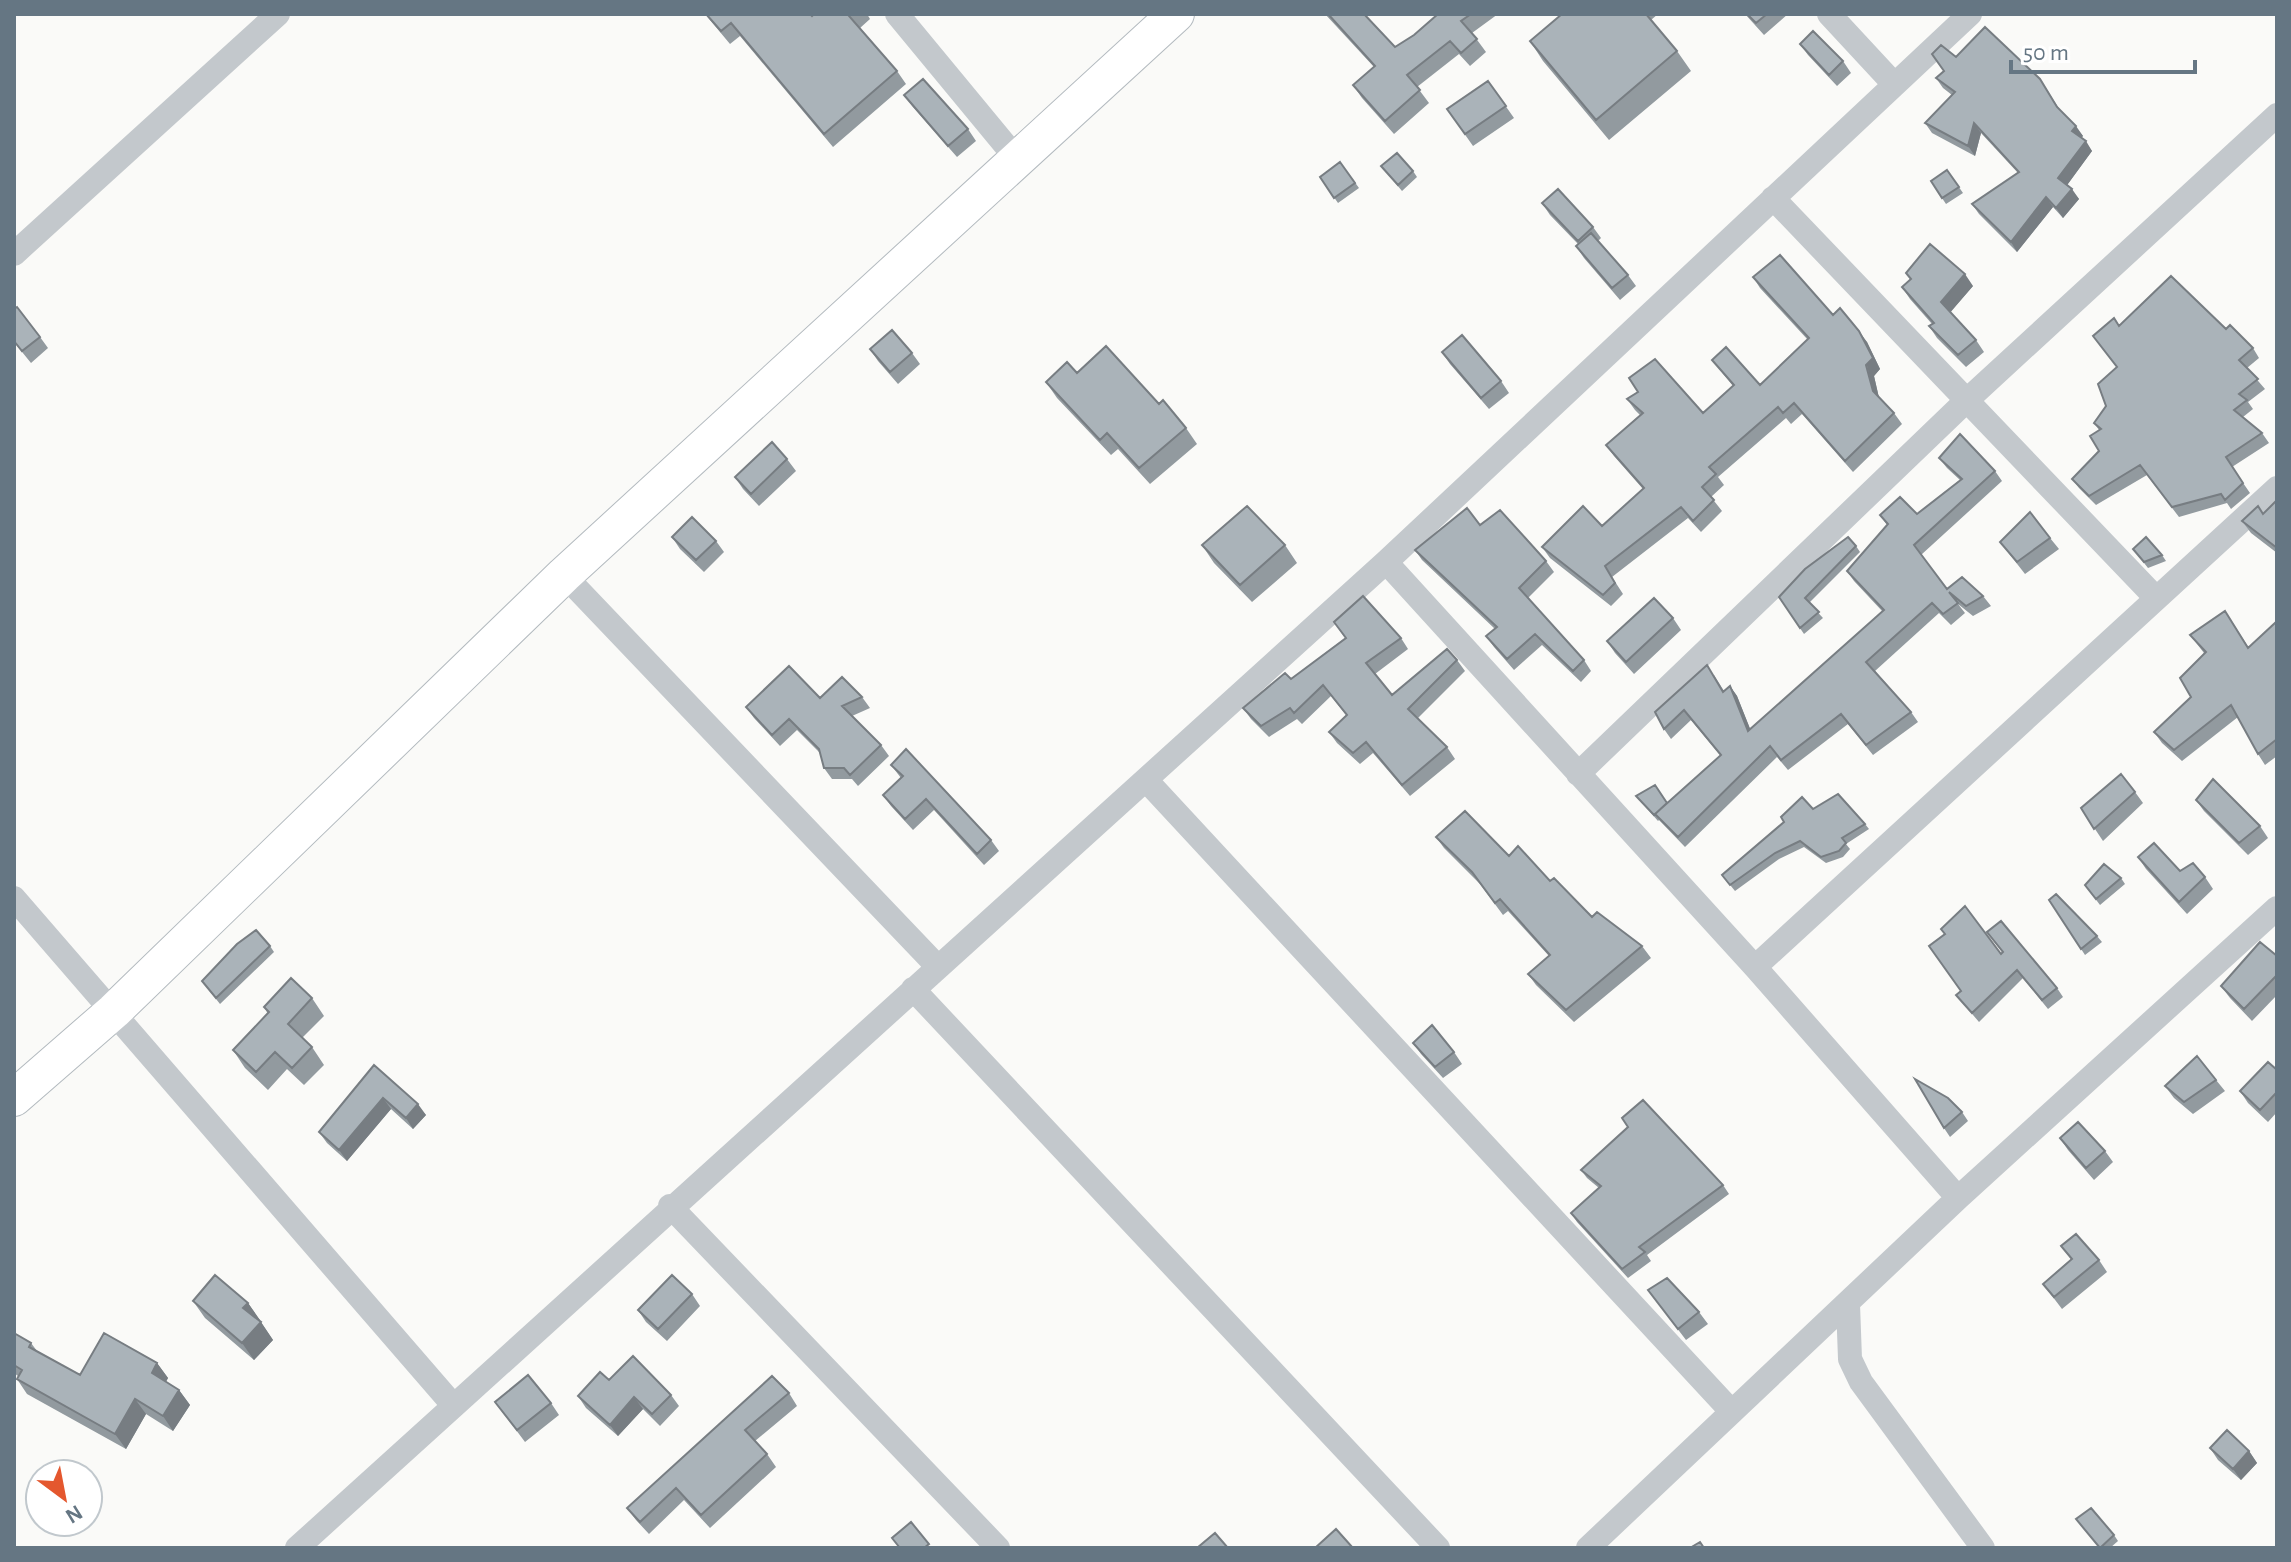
<svg xmlns="http://www.w3.org/2000/svg" width="2291" height="1562" font-family="'Alegreya Sans',sans-serif">
  <style>
    .lines { fill: none; stroke-linecap: round; stroke-linejoin: round }
    .secondary-casing { stroke: #b3babf; stroke-width: 38 }
    .minor { stroke: #c3c8cc; stroke-width: 24 }
    .secondary { stroke: #fff; stroke-width: 36 }
    .wall { fill: #929a9f }
    .shaded-wall { fill: #777d82 }
    .building { fill: #aab3b9; stroke: #777d82; stroke-width: 2 }
  </style>
  <rect width="100%" height="100%" fill="#fafaf8"/>
  <g class="lines">
    <!-- secondary casing -->
    <g class="secondary-casing">
      <path id="secondary" d="M14,1098L114,1011L564,575L1176,14"/>
    </g>
    <!-- minor -->
    <path class="minor" d="M897,14L1016,158
      M1829,14L1893,83
      M1773,198L2155,597
      M14,254L278,14
      M1386,562L1755,967L1958,1198
      M564,575L938,967
      M1578,774L1965,402L2277,115
      M1146,780L1732,1412
      M14,898L453,1405
      M1755,967L2277,488
      M913,989L1438,1548
      M670,1206L998,1548
      M1848,1304L1850,1359L1861,1382L1983,1548
      M297,1548L1386,562L1970,14
      M1588,1548L1958,1198L2277,908"/>
    <!-- secondary -->
    <use href="#secondary" class="secondary"/>
  </g>
  <!-- wall -->
  <path class="wall" d="M705,14H810L812,16L814,14H867L870,19L860,28L897,71L906,84L833,147L740,36L730,44Z
    M1325,14H1364L1395,47L1414,35L1438,14H1498L1472,33L1486,52L1470,66L1459,54L1417,87L1429,103L1394,134L1362,98L1353,85L1374,67Z
    M1562,14H1658L1651,20L1677,51L1691,71L1609,140L1543,61L1530,41Z
    M1745,14H1788L1764,35Z
    M1800,44L1843,61L1851,73L1837,86L1808,55Z
    M1956,57L2040,79L2060,110L2083,136L2081,138L2092,151L2067,185L2079,199L2063,218L2053,207L2017,252L1979,214L1972,204L2018,173L1981,133L1975,156L1932,133L1925,123L1952,95L1943,88L1936,78L1944,71Z
    M1488,81L1514,118L1473,146L1447,109Z
    M904,95L968,129L976,141L957,157L913,107Z
    M1340,162L1359,188L1338,203L1320,177Z
    M1381,166L1413,171L1417,177L1402,191Z
    M1947,170L1963,193L1946,204L1942,198Z
    M1542,203L1593,227L1601,238L1598,241L1628,275L1636,286L1620,300L1584,258L1576,246L1578,244L1550,215Z
    M1906,273L1973,286L1950,312L1976,340L1984,352L1966,367L1937,338L1929,326L1932,324L1910,299L1902,287L1911,280Z
    M1753,277L1833,315L1867,342L1880,369L1874,376L1879,398L1894,413L1902,424L1853,472L1802,414L1791,424L1786,418L1718,477L1724,485L1711,497L1722,511L1701,532L1688,518L1612,577L1623,594L1611,606L1550,558L1542,547L1602,526L1643,489L1614,456L1606,445L1640,415L1635,410L1627,399L1703,413L1733,386L1712,360L1760,385L1808,340L1760,288Z
    M14,309L40,337L48,348L31,363L14,342Z
    M2119,326L2226,329L2253,348L2259,358L2247,368L2265,389L2248,402L2253,409L2243,417L2262,433L2269,443L2232,467L2250,493L2231,509L2227,503L2179,517L2147,475L2096,505L2079,488L2072,479L2099,451V430L2094,423L2106,406L2117,367L2093,336Z
    M870,349L912,353L920,364L898,384L878,361Z
    M1442,352L1501,381L1509,393L1489,409L1450,364Z
    M1077,373L1159,404L1186,428L1197,444L1150,484L1118,449L1111,455L1057,398L1046,382Z
    M1939,458L1995,471L2002,481L1921,555L1947,589L1983,596L1991,606L1973,616L1958,604L1965,613L1951,625L1939,613L1875,671L1911,712L1918,722L1873,755L1848,724L1788,770L1777,757L1685,847L1659,820L1658,821L1636,796L1667,803L1721,756L1691,720L1671,739L1664,729L1714,675L1724,691L1730,686L1737,696L1750,729L1883,612L1854,581L1847,571L1887,525L1880,515L1917,514L1960,480L1947,468Z
    M787,459L796,471L759,506L743,489L735,477Z
    M2277,500V553L2251,533L2242,521L2263,514Z
    M1480,525L1546,561L1554,572L1528,598L1584,660L1591,671L1581,682L1542,645L1514,670L1494,647L1486,636L1495,629L1422,560L1415,550Z
    M672,537L716,541L724,552L704,572L680,549Z
    M2050,538L2059,549L2025,574L2000,542Z
    M1202,545H1285L1297,563L1252,602L1214,563Z
    M1856,546L1860,552L1809,603L1823,618L1804,634L1779,597Z
    M2133,549L2162,555L2166,561L2148,568Z
    M2225,611L2249,648L2277,625V756L2265,765L2258,754L2238,717L2182,761L2162,743L2154,732L2191,697L2204,653L2190,635Z
    M1673,618L1681,630L1634,674L1615,653L1607,641Z
    M1334,622L1401,638L1408,649L1375,674L1392,695L1457,660L1465,671L1418,718L1447,747L1455,759L1410,796L1373,753L1360,764L1337,743L1329,732L1346,715L1331,696L1302,724L1297,719L1269,737L1251,719L1243,708L1291,679L1345,638Z
    M862,697L870,708L852,716L881,745L889,756L858,786L852,779H832L824,768L820,753L797,730L780,746L754,718L746,707L820,698Z
    M891,765L991,840L999,851L984,865L934,810L913,830L891,806L883,795L901,778Z
    M2135,792L2143,803L2103,841L2081,808Z
    M2196,800L2260,826L2268,838L2248,855L2204,811Z
    M1813,809L1865,824L1869,829L1846,844L1850,849L1843,857L1826,863L1804,847L1779,859L1735,891L1722,875Z
    M1436,837L1509,856L1550,881L1592,917L1642,946L1651,958L1574,1022L1536,985L1528,974L1549,956L1508,911L1503,915L1480,884L1444,848Z
    M2138,857L2180,871L2205,877L2213,889L2187,914L2146,869Z
    M2121,878L2125,884L2100,905L2085,885Z
    M2049,900L2097,936L2102,942L2085,955Z
    M1941,929L2001,954L2002,952L1987,932L2057,988L2063,997L2048,1009L2023,978L1979,1022L1956,995L1960,991L1944,934Z
    M270,946L274,952L220,1004L202,981Z
    M2277,956V995L2252,1021L2230,998L2221,986Z
    M312,998L324,1016L302,1038L312,1047L324,1065L304,1085L287,1069L268,1090L245,1068L233,1050L268,1014L264,1007Z
    M1413,1043L1454,1052L1462,1064L1443,1078L1421,1054Z
    M374,1065L426,1115L413,1129L391,1109L347,1161L327,1143L319,1132Z
    M2277,1070V1112L2268,1122L2248,1103L2240,1091Z
    M2216,1080L2225,1091L2193,1114L2174,1098L2165,1086Z
    M1962,1112L1968,1121L1950,1137L1944,1128Z
    M2060,1138L2105,1151L2113,1162L2094,1180L2068,1150Z
    M1581,1170L1723,1185L1729,1194L1647,1255L1651,1261L1628,1278L1577,1222L1571,1213L1599,1188L1587,1178Z
    M2061,1246L2099,1260L2107,1272L2062,1309L2043,1284L2071,1259Z
    M1648,1290L1699,1312L1708,1324L1686,1340Z
    M692,1294L700,1306L667,1341L646,1322L638,1310Z
    M193,1301L248,1303L273,1340L254,1360L205,1318Z
    M14,1333L31,1343L37,1351L80,1375L157,1363L168,1378L166,1382L179,1390L190,1405L173,1431L146,1414L126,1449L27,1394L17,1379L18,1376L14,1373Z
    M789,1393L797,1406L755,1441L767,1454L776,1467L710,1528L684,1500L649,1534L636,1520L627,1508Z
    M671,1395L679,1406L660,1426L643,1409L618,1436L586,1408L578,1396Z
    M495,1402L551,1403L559,1415L525,1442Z
    M2210,1448L2249,1451L2257,1463L2241,1480L2218,1460Z
    M2114,1535L2118,1541L2110,1548H2099Z"/>
  <!-- shaded-wall -->
  <path class="shaded-wall" d="M1974,123L1981,133L1975,156L1968,146Z
    M2076,126L2083,136L2079,140L2072,131Z
    M2086,141L2092,151L2065,188L2058,178Z
    M2072,189L2079,199L2063,218L2056,208Z
    M2046,197L2053,207L2017,252L2011,242Z
    M1965,274L1973,286L1949,314L1941,302Z
    M1859,331L1867,342L1880,369L1874,376L1880,402L1873,391Z
    M1730,686L1737,696L1755,741L1748,731Z
    M383,1098L391,1109L347,1161L339,1150Z
    M418,1104L426,1115L413,1129L406,1118Z
    M248,1303L260,1320L256,1325L243,1308Z
    M261,1322L273,1340L254,1360L242,1343Z
    M157,1363L168,1378L162,1388L152,1373Z
    M179,1390L190,1405L173,1431L163,1416Z
    M634,1397L643,1409L618,1436L610,1425Z
    M135,1399L146,1414L126,1449L115,1434Z
    M2249,1451L2257,1463L2241,1480L2233,1469Z"/>
  <!-- building -->
  <path class="building" d="M706,14H810L812,16L814,14H852L849,16L897,71L824,134L731,23L721,31Z
    M1328,14H1364L1395,47L1414,35L1438,14H1471L1461,21L1477,39L1461,53L1450,41L1407,75L1420,90L1385,121L1353,85L1375,66Z
    M1562,14H1646L1677,51L1596,120L1530,41Z
    M1747,14H1767L1756,23Z
    M1985,27L2040,79L2057,107L2076,126L2072,131L2086,141L2058,178L2072,189L2056,208L2046,197L2011,242L1972,204L2019,172L1974,123L1968,146L1925,123L1955,92L1936,78L1944,71L1932,54L1941,45L1956,57Z
    M1813,31L1843,61L1829,75L1800,44Z
    M923,79L968,129L948,146L904,95Z
    M1488,81L1506,106L1465,134L1447,109Z
    M1397,153L1413,171L1398,185L1381,166Z
    M1340,162L1355,183L1334,198L1320,177Z
    M1947,170L1959,187L1942,198L1931,181Z
    M1558,189L1593,227L1578,241L1542,203Z
    M1591,233L1628,275L1612,288L1576,246Z
    M1930,244L1965,274L1941,302L1976,340L1958,355L1929,326L1934,323L1902,287L1911,279L1906,273Z
    M1780,255L1833,315L1840,308L1859,331L1873,358L1866,365L1873,391L1894,413L1845,461L1794,403L1783,413L1778,407L1709,467L1716,474L1702,487L1714,500L1693,521L1681,507L1605,566L1615,583L1603,595L1542,547L1583,506L1602,526L1644,488L1606,445L1643,413L1627,399L1638,392L1629,378L1655,359L1703,413L1734,385L1712,360L1726,347L1760,385L1809,338L1753,277Z
    M2171,276L2226,329L2230,325L2253,348L2239,360L2258,379L2239,394L2247,400L2234,410L2262,433L2226,457L2243,483L2225,500L2221,494L2172,507L2140,465L2089,496L2072,479L2099,451L2090,436L2101,429L2094,423L2106,406L2098,384L2117,367L2093,336L2114,318L2119,326Z
    M17,307L40,337L22,351L14,341V309Z
    M892,330L912,353L890,372L870,349Z
    M1462,335L1501,381L1481,398L1442,352Z
    M1106,346L1159,404L1163,400L1186,428L1139,468L1107,433L1100,440L1046,382L1067,362L1077,373Z
    M1960,434L1995,471L1914,545L1947,589L1962,577L1983,596L1966,606L1949,592L1958,603L1943,614L1932,603L1866,662L1911,712L1866,745L1841,714L1781,760L1770,746L1678,837L1655,814L1721,755L1684,710L1664,729L1655,712L1707,665L1723,692L1730,686L1748,731L1884,610L1847,571L1888,524L1880,515L1900,497L1917,514L1962,479L1939,458Z
    M772,442L787,459L751,494L735,477Z
    M2277,500V548L2242,521L2258,506L2263,514Z
    M1247,506L1285,545L1240,585L1202,545Z
    M1467,508L1480,525L1500,510L1546,561L1519,588L1584,660L1573,671L1535,634L1507,659L1486,636L1497,627L1415,550Z
    M2030,512L2050,538L2017,562L2000,542Z
    M692,517L716,541L696,560L672,537Z
    M1848,537L1856,546L1805,598L1819,612L1800,628L1779,597L1805,569Z
    M2146,537L2162,555L2144,562L2133,549Z
    M1363,596L1401,638L1366,663L1392,695L1447,649L1457,660L1408,709L1447,747L1402,785L1366,742L1353,753L1329,732L1347,715L1323,685L1294,713L1290,708L1261,726L1243,708L1285,673L1291,679L1346,638L1334,622Z
    M1654,598L1673,618L1626,662L1607,641Z
    M2225,611L2248,648L2275,623L2277,625V739L2258,754L2231,705L2174,750L2154,732L2191,697L2180,678L2206,652L2190,635Z
    M789,666L820,698L842,677L862,697L842,706L881,745L850,775L844,768H824L819,749L789,719L772,735L746,707Z
    M906,749L991,840L977,854L926,799L905,819L883,795L903,776L891,765Z
    M2121,774L2135,792L2094,829L2081,808Z
    M2213,779L2260,826L2239,843L2196,800Z
    M1655,785L1667,803L1654,815L1636,796Z
    M1838,794L1865,824L1842,838L1846,843L1839,851L1821,857L1800,841L1775,853L1730,885L1722,875L1784,822L1781,817L1802,797L1813,809Z
    M1465,811L1509,856L1518,846L1550,881L1554,878L1592,917L1597,912L1642,946L1566,1010L1528,974L1550,955L1500,899L1495,903L1472,872L1436,837Z
    M2154,843L2180,871L2193,863L2205,877L2179,902L2138,857Z
    M2104,864L2121,878L2096,899L2085,885Z
    M2056,894L2097,936L2081,949L2049,900Z
    M1965,906L2001,954L2003,952L1987,932L2001,921L2057,988L2042,1000L2017,970L1972,1013L1956,995L1961,991L1929,946L1945,934L1941,929Z
    M256,930L270,946L216,998L202,981L237,944Z
    M2260,942L2277,956V975L2244,1009L2221,986Z
    M291,978L312,998L288,1024L312,1047L292,1068L275,1052L256,1072L233,1050L269,1012L264,1007Z
    M1432,1025L1454,1052L1435,1067L1413,1043Z
    M2197,1056L2216,1080L2184,1102L2165,1086Z
    M2268,1062L2277,1070V1092L2260,1110L2240,1091Z
    M374,1065L418,1104L406,1118L383,1098L339,1150L319,1132Z
    M1915,1079L1948,1098L1962,1112L1944,1128Z
    M1643,1100L1723,1185L1639,1247L1645,1252L1622,1269L1571,1213L1601,1186L1581,1170L1628,1127L1622,1118Z
    M2078,1122L2105,1151L2086,1168L2060,1138Z
    M2076,1234L2099,1260L2054,1297L2043,1284L2072,1259L2061,1246Z
    M215,1275L248,1303L243,1308L261,1322L242,1343L193,1301Z
    M672,1275L692,1294L658,1329L638,1310Z
    M1667,1278L1699,1312L1678,1329L1648,1290Z
    M14,1333L31,1343L29,1347L80,1375L104,1333L157,1363L152,1373L179,1390L163,1416L135,1399L115,1434L17,1379L22,1370L14,1365Z
    M633,1356L671,1395L652,1414L634,1397L610,1425L578,1396L600,1372L609,1380Z
    M528,1375L551,1403L517,1430L495,1402Z
    M772,1376L789,1393L745,1430L767,1454L701,1515L676,1488L640,1522L627,1508Z
    M2227,1430L2249,1451L2233,1469L2210,1448Z
    M2091,1508L2114,1535L2100,1548L2076,1519Z
    M911,1522L929,1544L924,1548H900L892,1538Z
    M1336,1529L1353,1548H1315Z
    M1215,1533L1228,1548H1197Z
    M1700,1542L1704,1548H1690Z"/>
  <!-- border -->
  <rect width="2291" height="1562" fill="none" stroke="#657683" stroke-width="32"/>
  <!-- north arrow -->
  <g transform="translate(64 1498) rotate(148)"><circle r="38" fill="#ffffff" stroke="#c1c8cd" stroke-width="2"/>
  <path d="M0-6L14 30L0 20L-14 30Z" fill="#e4572e"/>
  <text y="-12" font-size="22" font-weight="bold" text-anchor="middle" fill="#657683">N</text>
  </g>
  <!-- scale -->
  <path d="M2011 60v12h184v-12" fill="none" stroke="#657683" stroke-width="4"/>
  <text x="2023" y="60" font-size="24" fill="#657683" stroke="#ffffff" stroke-width="6" paint-order="stroke">50 m</text>
</svg>
